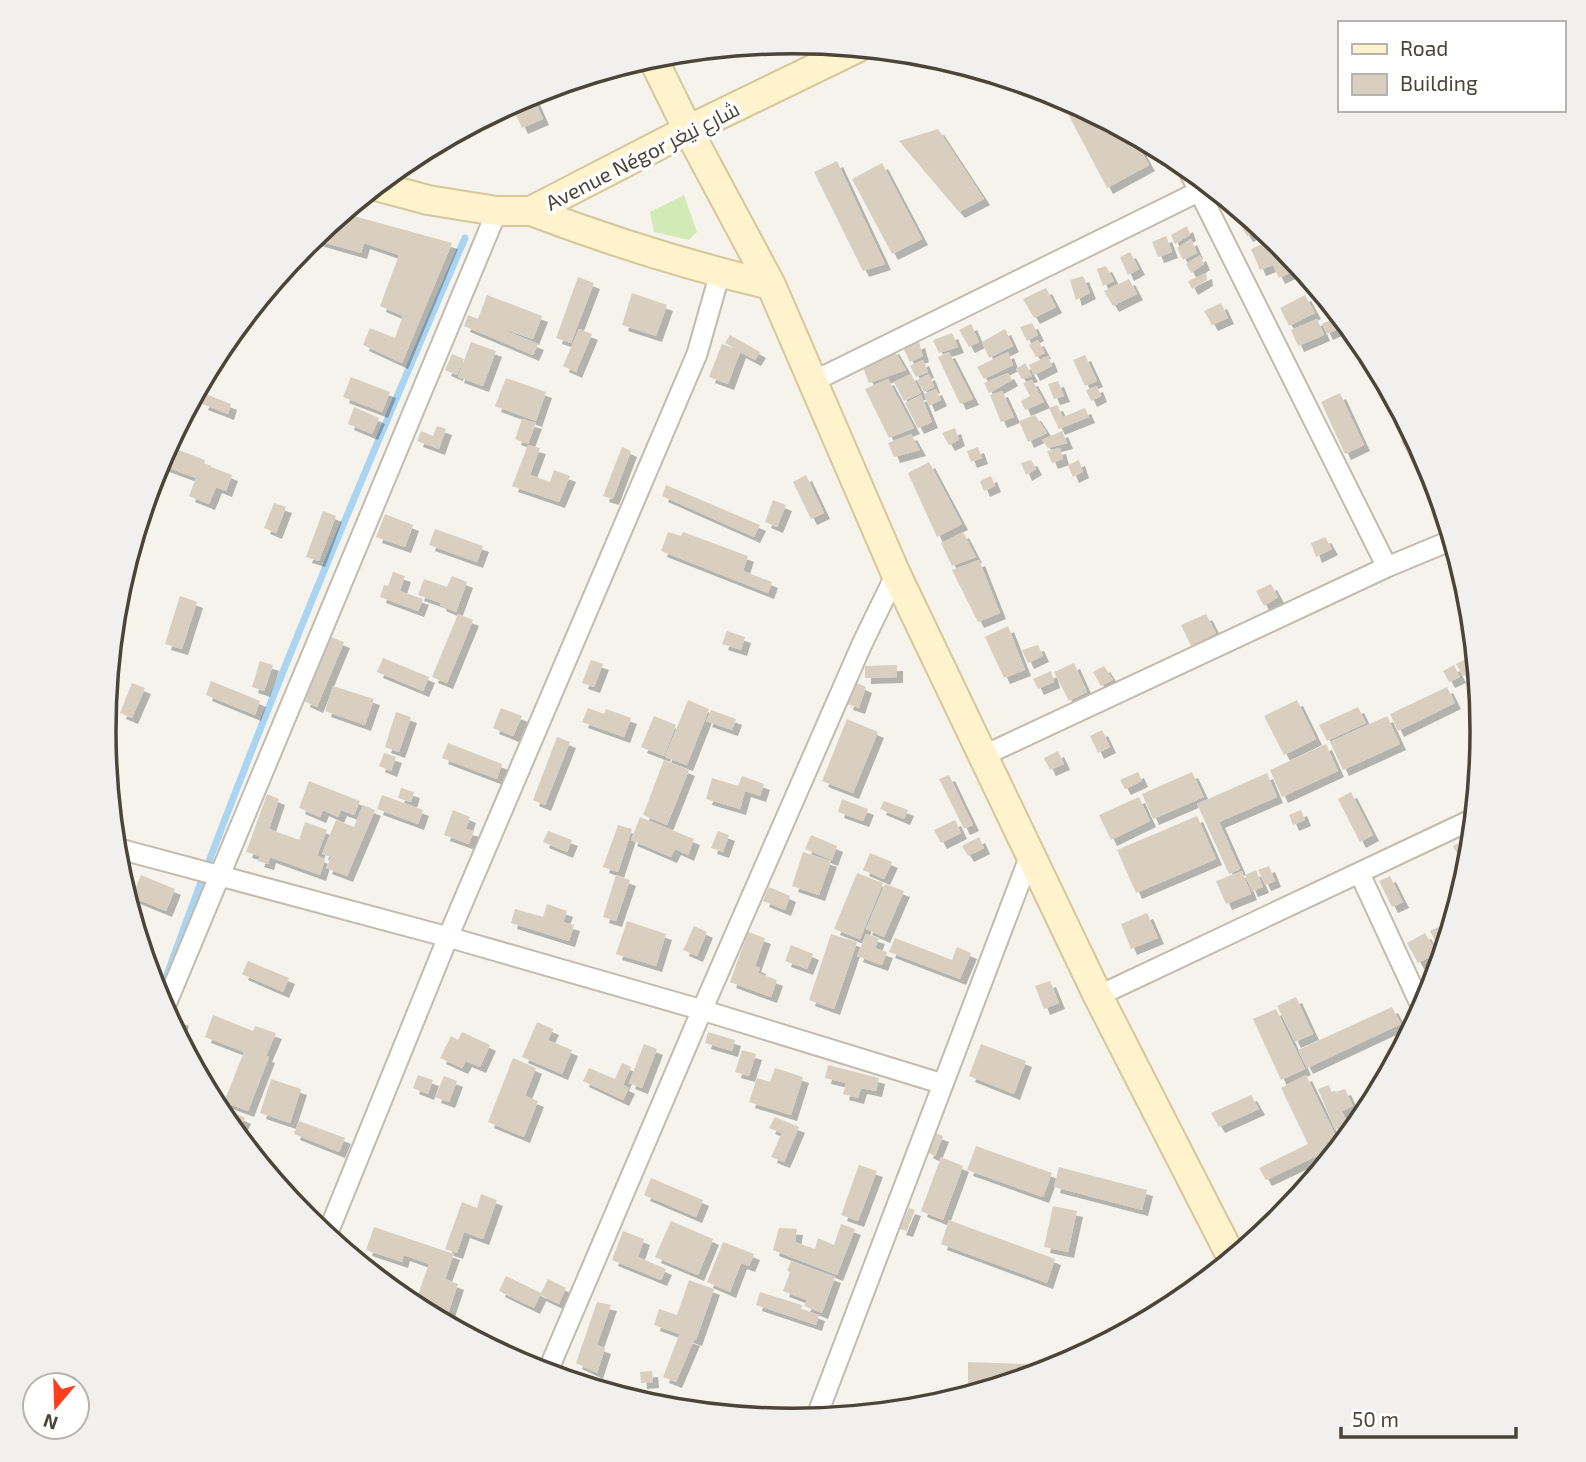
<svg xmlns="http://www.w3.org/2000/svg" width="1586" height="1462" font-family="'Exo 2',Cairo,sans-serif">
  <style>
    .green { fill: #d2eab5 }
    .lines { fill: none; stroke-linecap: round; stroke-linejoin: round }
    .stream { stroke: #a9d4f2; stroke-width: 7 }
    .building { fill: #d8cfc1; filter: url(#shadow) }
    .street-casing { stroke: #c2bbae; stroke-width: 23 }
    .secondary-casing { stroke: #d6c79b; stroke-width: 32 }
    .street { stroke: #fff; stroke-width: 19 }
    .secondary { stroke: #fff3cd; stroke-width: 28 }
    .labels { text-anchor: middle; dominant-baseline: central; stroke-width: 7; stroke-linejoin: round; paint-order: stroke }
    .street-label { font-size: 21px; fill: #4b4439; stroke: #fff }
    .rim { fill: none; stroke: #4b4439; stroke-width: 3.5 }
  </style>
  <defs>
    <filter id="shadow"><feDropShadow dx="6" dy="6" stdDeviation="0" flood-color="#0004"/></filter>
  </defs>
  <rect width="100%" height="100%" fill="#f6f3ec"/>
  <!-- green -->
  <path class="green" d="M684,195L697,232L689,240L654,232L650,212Z"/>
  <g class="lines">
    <!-- stream -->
    <path class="stream" d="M159,997C251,740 357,488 465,238"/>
  </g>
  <!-- building -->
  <path class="building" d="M532,94L543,119L522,128L511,104Z
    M1058,95L1132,135L1149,165L1107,188Z
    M938,129L984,199L959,212L899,141Z
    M837,161L885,264L863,271L814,172Z
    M882,163L922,239L892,254L852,179Z
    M1238,209L1255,223L1259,230L1247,236L1233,212Z
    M343,213L452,243L402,363L363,345L370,328L395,338L403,316L380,306L399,255L364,243L361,253L312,239Z
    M1187,226L1190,235L1175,244L1171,235Z
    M1166,236L1172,252L1158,257L1152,242Z
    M1191,239L1197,253L1183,260L1177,248Z
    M1274,239L1280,244L1300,268L1279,278L1273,265L1260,270L1251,249Z
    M1130,252L1139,269L1128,275L1120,257Z
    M1200,255L1204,264L1191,273L1186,264Z
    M1106,266L1114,281L1103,286L1097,269Z
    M1206,273L1207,280L1192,289L1188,281Z
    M1083,276L1090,293L1076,300L1070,280Z
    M578,277L594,283L571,343L556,338Z
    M1129,279L1137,294L1113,306L1104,291Z
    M1046,288L1056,307L1034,318L1023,299Z
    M632,293L667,305L656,336L622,325Z
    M487,295L542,316L533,339L492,325L538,344L533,355L464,326L468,315L478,319Z
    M1305,295L1315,313L1289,326L1280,308Z
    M1221,303L1228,318L1212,325L1204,311Z
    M1339,316L1347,325L1327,334L1322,324Z
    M1317,319L1324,335L1298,346L1291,330Z
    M1032,323L1038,335L1027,341L1020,327Z
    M971,324L979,342L969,347L959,330Z
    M579,329L592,334L576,372L563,366Z
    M1005,329L1013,346L989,358L982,342Z
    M952,333L958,347L939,353L933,340Z
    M730,335L760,352L755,360L740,352L728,384L709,377L722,344L736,349L725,343Z
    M1038,340L1045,353L1036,357L1029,345Z
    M471,342L496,351L483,386L458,377Z
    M919,342L923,356L910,362L903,348Z
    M893,348L906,370L869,383L862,365Z
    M949,352L973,399L960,404L938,357Z
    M1008,352L1013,365L984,379L977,367Z
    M452,354L464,359L457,375L445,370Z
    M1085,355L1097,381L1085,386L1073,360Z
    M1048,356L1052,366L1034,375L1029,365Z
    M923,360L928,372L916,377L910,366Z
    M1025,363L1032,376L1022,379L1016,369Z
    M1008,373L1012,380L989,393L984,383Z
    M911,374L921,393L904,401L894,382Z
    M929,374L934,387L924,392L917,380Z
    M351,377L390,392L382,412L343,397Z
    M506,378L546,392L536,421L495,406Z
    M888,379L914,428L889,438L865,389Z
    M1032,380L1044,402L1025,410L1021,401L1030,396L1023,383Z
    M1058,381L1064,396L1054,399L1048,384Z
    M1097,386L1101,396L1091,401L1086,390Z
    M936,389L941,400L929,406L924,394Z
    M1002,391L1014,417L1001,422L990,395Z
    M1340,393L1364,445L1345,454L1321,402Z
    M206,394L231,404L228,414L202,404Z
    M921,395L932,422L918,428L905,403Z
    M1057,405L1063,417L1085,408L1089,417L1059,429L1049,408Z
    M354,407L379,418L372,434L348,424Z
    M1035,415L1047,433L1028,442L1019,421Z
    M522,419L536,423L528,444L515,439Z
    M437,426L446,429L439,449L417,441L421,431L433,436Z
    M955,428L959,440L949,445L942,433Z
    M1062,431L1067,443L1048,448L1042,440Z
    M911,434L920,450L894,457L888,443Z
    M1412,435L1425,459L1413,464L1401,441Z
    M528,445L540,448L530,475L550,482L554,470L570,476L559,502L512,486Z
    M168,446L205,460L204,464L232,475L226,491L216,487L209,504L189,496L196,478L158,464Z
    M622,447L631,451L613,499L603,496Z
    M978,447L982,458L971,462L967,451Z
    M1060,448L1063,459L1052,463L1047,451Z
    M1031,460L1036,469L1026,475L1021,463Z
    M1079,460L1083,472L1073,477L1068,465Z
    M929,462L962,524L937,537L908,473Z
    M806,475L824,513L811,519L793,482Z
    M991,476L995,486L984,491L980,481Z
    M666,485L760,525L754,537L662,496Z
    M773,500L786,505L777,527L765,522Z
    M274,503L286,507L276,533L264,528Z
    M323,511L336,516L319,561L306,557Z
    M385,514L413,525L405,547L376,537Z
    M435,529L483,546L477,562L429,545Z
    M668,532L681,536L683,532L748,556L743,571L772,582L768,593L661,551Z
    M963,532L976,557L952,566L941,543Z
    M1325,537L1332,549L1316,557L1311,543Z
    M979,560L1000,613L978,622L952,570Z
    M393,572L405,576L400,591L423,599L418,611L380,597L384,585L388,586Z
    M452,576L467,582L456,612L440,605L441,603L418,595L424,579L447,587Z
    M1271,584L1278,597L1264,606L1256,591Z
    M180,596L197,602L182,649L165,644Z
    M458,614L473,620L447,683L432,677Z
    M1206,614L1216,633L1191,646L1181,625Z
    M1008,626L1025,670L1004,678L985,637Z
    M727,631L745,637L741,650L722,644Z
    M331,637L344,642L317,707L304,701Z
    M1038,645L1043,656L1028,663L1022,650Z
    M1470,657L1476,670L1463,676L1456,664Z
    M383,658L429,677L423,691L377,672Z
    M591,660L603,664L594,687L582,683Z
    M260,661L273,665L264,691L252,687Z
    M1074,663L1087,692L1069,701L1054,672Z
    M897,665V677L865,678V666Z
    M1454,665L1460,677L1449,682L1443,671Z
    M1104,666L1113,680L1101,686L1093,672Z
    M1051,671L1054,682L1038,689L1033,679Z
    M211,681L260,701L255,715L206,695Z
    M855,682L866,687L859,708L847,704Z
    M132,683L145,688L132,718L120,713Z
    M333,686L374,699L365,725L325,711Z
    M1447,687L1455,703L1398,731L1390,714Z
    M688,700L709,709L687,765L665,757Z
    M1297,700L1316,739L1284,755L1264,716Z
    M1358,707L1366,723L1327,741L1319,725Z
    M501,708L522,716L513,736L493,728Z
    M588,708L604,714L606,709L631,718L624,737L582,722Z
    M711,710L736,719L732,730L706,721Z
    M396,712L411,717L399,752L385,747Z
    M654,716L676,725L664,756L641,747Z
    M1387,716L1400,744L1343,770L1330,742Z
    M847,719L878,732L853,793L822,781Z
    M1102,730L1110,747L1098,753L1090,736Z
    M557,737L570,742L545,805L533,800Z
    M448,743L502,764L497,779L442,758Z
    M1326,744L1338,771L1282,797L1270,770Z
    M1058,751L1064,764L1050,770L1044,758Z
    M384,753L396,757L391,771L379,766Z
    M664,760L689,770L667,825L643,815Z
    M1138,772L1142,781L1125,789L1120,780Z
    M1192,772L1204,797L1153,819L1142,794Z
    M1267,773L1277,797L1219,822L1240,869L1229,874L1197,804Z
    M949,775L973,825L964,829L939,779Z
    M742,776L764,784L760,796L745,791L740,809L706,799L712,778L738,786Z
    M309,781L360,801L354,815L341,810L338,817L323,810L320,817L299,808Z
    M401,788L414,792L411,802L398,798Z
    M1351,792L1373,835L1360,842L1338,799Z
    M267,794L279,799L269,829L299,840L305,822L327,830L317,856L325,859L320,875L270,857L268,864L258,861L260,856L246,852Z
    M382,795L423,810L418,824L377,809Z
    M1139,797L1150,821L1111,840L1099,815Z
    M842,799L868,809L863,821L838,812Z
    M884,801L908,810L904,819L880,809Z
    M363,805L375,810L347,876L326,868L331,857L322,854L336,820L354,827Z
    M453,810L470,817L466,829L474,831L469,844L444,835Z
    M1301,810L1305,820L1293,825L1289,815Z
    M1197,816L1216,859L1136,893L1117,850Z
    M640,817L694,839L688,855L675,849L671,857L631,840Z
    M955,820L961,833L941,843L934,830Z
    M618,825L632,829L618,872L603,867Z
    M548,831L572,840L567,852L543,842Z
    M718,831L729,835L723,852L711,848Z
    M811,835L837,846L832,860L805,849Z
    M979,837L984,848L968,856L962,846Z
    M1472,837L1470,851L1459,857L1453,846Z
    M803,852L831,861L819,895L792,886Z
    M870,853L892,862L884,879L863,870Z
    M1269,866L1275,881L1265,885L1258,870Z
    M1256,870L1263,887L1252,891L1245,875Z
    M1242,871L1251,894L1226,904L1216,881Z
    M857,873L883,883L860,939L834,929Z
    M141,875L175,889L166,911L132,897Z
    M616,875L630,880L616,921L603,917Z
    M1390,876L1403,902L1392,907L1379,881Z
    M885,884L904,891L884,937L866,929Z
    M769,887L790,896L785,910L763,901Z
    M547,904L567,911L563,922L574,925L569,941L511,923L515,909L543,917Z
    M1147,913L1158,938L1131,949L1121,924Z
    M627,921L666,934L656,966L616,954Z
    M1452,921L1442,955L1430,931Z
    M694,926L707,932L697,956L683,950Z
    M748,932L765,938L755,966L760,968L758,973L777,980L771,997L730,982Z
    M1425,933L1437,953L1418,963L1407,943Z
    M831,934L857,942L834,1009L809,1000Z
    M866,934L879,938L875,948L887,952L882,965L857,956Z
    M895,938L952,960L957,947L971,953L960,979L889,952Z
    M791,945L813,954L807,969L785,961Z
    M248,961L289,978L283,992L242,974Z
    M1050,981L1059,1003L1044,1009L1035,986Z
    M1296,997L1313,1034L1295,1042L1277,1006Z
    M1392,1007L1401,1024L1307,1068L1298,1050Z
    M1276,1009L1305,1069L1281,1080L1253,1019Z
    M213,1015L253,1031L255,1026L276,1033L266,1056L269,1057L248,1111L224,1102L244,1052L205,1037Z
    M171,1016L183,1020L178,1036L170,1019Z
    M537,1022L553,1029L548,1040L572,1050L562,1074L522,1057Z
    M462,1032L490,1045L480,1067L466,1061L462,1068L440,1058L451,1036L458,1040Z
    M708,1032L735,1040L732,1051L705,1043Z
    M644,1044L657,1049L642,1088L629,1083Z
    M981,1044L1026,1061L1014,1094L969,1076Z
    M742,1050L756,1054L749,1076L735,1072Z
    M513,1058L536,1068L525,1096L538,1101L524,1137L488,1122Z
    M622,1063L631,1067L623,1085L629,1088L623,1100L583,1081L589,1068L615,1079Z
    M828,1065L879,1078L876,1091L861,1088L858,1098L843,1094L846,1083L825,1078Z
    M775,1068L803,1077L791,1115L749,1102L757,1078L770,1082Z
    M418,1075L433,1080L428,1094L413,1088Z
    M1306,1075L1340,1145L1266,1180L1259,1168L1308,1144L1281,1088Z
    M444,1076L457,1081L449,1102L435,1097Z
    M271,1079L301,1089L290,1123L260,1113Z
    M1329,1085L1332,1093L1345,1089L1353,1106L1342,1111L1348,1125L1335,1130L1318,1089Z
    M1251,1095L1259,1109L1219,1127L1211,1113Z
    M215,1104L245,1118L239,1130L230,1125Z
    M775,1117L799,1127L784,1162L771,1157L782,1133L769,1128Z
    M299,1121L345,1138L339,1152L294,1134Z
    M935,1133L943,1136L935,1156L927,1152Z
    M976,1146L1052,1173L1043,1197L967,1170Z
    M941,1157L963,1166L943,1220L921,1211Z
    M859,1165L877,1171L858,1221L841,1215Z
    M1059,1167L1147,1190L1142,1210L1054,1187Z
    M651,1178L703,1200L696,1217L644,1195Z
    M481,1194L497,1200L483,1239L464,1232L457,1253L445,1249L462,1202L477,1208Z
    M1053,1206L1077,1211L1068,1252L1044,1247Z
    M909,1208L915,1210L907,1231L900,1229Z
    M949,1220L1055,1259L1047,1283L941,1244Z
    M671,1221L713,1239L698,1275L655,1257Z
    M841,1224L855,1229L837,1275L773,1250L779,1228L797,1229L795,1242L815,1249L818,1238L834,1245Z
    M374,1227L454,1254L445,1279L458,1284L445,1323L414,1306L429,1264L404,1255L402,1262L366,1250Z
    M623,1231L644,1239L638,1257L666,1269L661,1280L612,1260Z
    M723,1242L754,1254L749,1266L741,1263L730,1292L707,1282Z
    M791,1261L835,1277L822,1313L804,1306L807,1300L783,1291L790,1272L787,1271Z
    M506,1276L541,1293L534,1308L499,1291Z
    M548,1279L566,1288L559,1304L540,1295Z
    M689,1280L714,1289L696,1340L654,1325L659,1309L677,1315Z
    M760,1292L802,1305L801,1309L819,1315L816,1325L756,1305Z
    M597,1302L611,1305L597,1345L605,1348L597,1373L576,1363Z
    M679,1335L694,1340L676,1382L663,1377Z
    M968,1362L1052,1365V1369L968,1393Z
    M652,1371L653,1382L641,1383L640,1372Z"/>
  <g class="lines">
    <!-- street casing -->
    <g class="street-casing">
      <path id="street" d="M1187,167L1387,567
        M812,382L1210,186
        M985,755L1387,567L1452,540
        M116,848L448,937L702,1010L943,1084
        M1360,874L1422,1008
        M1098,996L1473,819
        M164,1009L497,211
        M327,1235L448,937L697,354L720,273
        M547,1373L702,1010L862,644L896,574
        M816,1418L1031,853"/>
    </g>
    <!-- secondary casing -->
    <g class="secondary-casing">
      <path id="secondary" d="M652,57L688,130L771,285L896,574L1098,996L1232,1258
        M376,186L428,200L465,206L497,211H531L688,130L857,48
        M531,211C610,241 689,266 771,285"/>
    </g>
    <!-- street -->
    <use href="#street" class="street"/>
    <!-- secondary -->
    <use href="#secondary" class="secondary"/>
  </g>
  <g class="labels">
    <!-- street labels -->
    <g class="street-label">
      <text transform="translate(642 155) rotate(-27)">Avenue Négor شارع نيغر</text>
    </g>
  </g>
  <!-- crop -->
  <path d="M0 0H1586V1462H0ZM116 731a677 677 0 1 1 1354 0a677 677 0 1 1-1354 0Z" fill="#f1f0ef" fill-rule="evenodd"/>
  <path class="rim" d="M116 731a677 677 0 1 1 1354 0a677 677 0 1 1-1354 0Z"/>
  <!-- legend -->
  <rect x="1338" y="21" width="228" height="91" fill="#ffffff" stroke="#b7b4b0" stroke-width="2"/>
  <rect x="1352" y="44" width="35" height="10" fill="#fff3cd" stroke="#b7b4b0" stroke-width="2"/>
  <text x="1400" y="56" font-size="21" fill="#4b4439">Road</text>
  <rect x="1352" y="74" width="35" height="21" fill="#d8cfc1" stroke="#b7b4b0" stroke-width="2"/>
  <text x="1400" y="91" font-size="21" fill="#4b4439">Building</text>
  <!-- north arrow -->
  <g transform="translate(56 1406) rotate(199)"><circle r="33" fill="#ffffff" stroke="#b7b4b0" stroke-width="2"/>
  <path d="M0-5L12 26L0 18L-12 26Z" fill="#fc3f1d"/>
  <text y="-10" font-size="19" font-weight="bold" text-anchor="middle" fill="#4b4439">N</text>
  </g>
  <!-- scale -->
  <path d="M1341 1427v10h175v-10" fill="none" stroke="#4b4439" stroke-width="3.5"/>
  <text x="1352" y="1427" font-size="21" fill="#4b4439" stroke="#ffffff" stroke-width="5" paint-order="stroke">50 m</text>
</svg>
